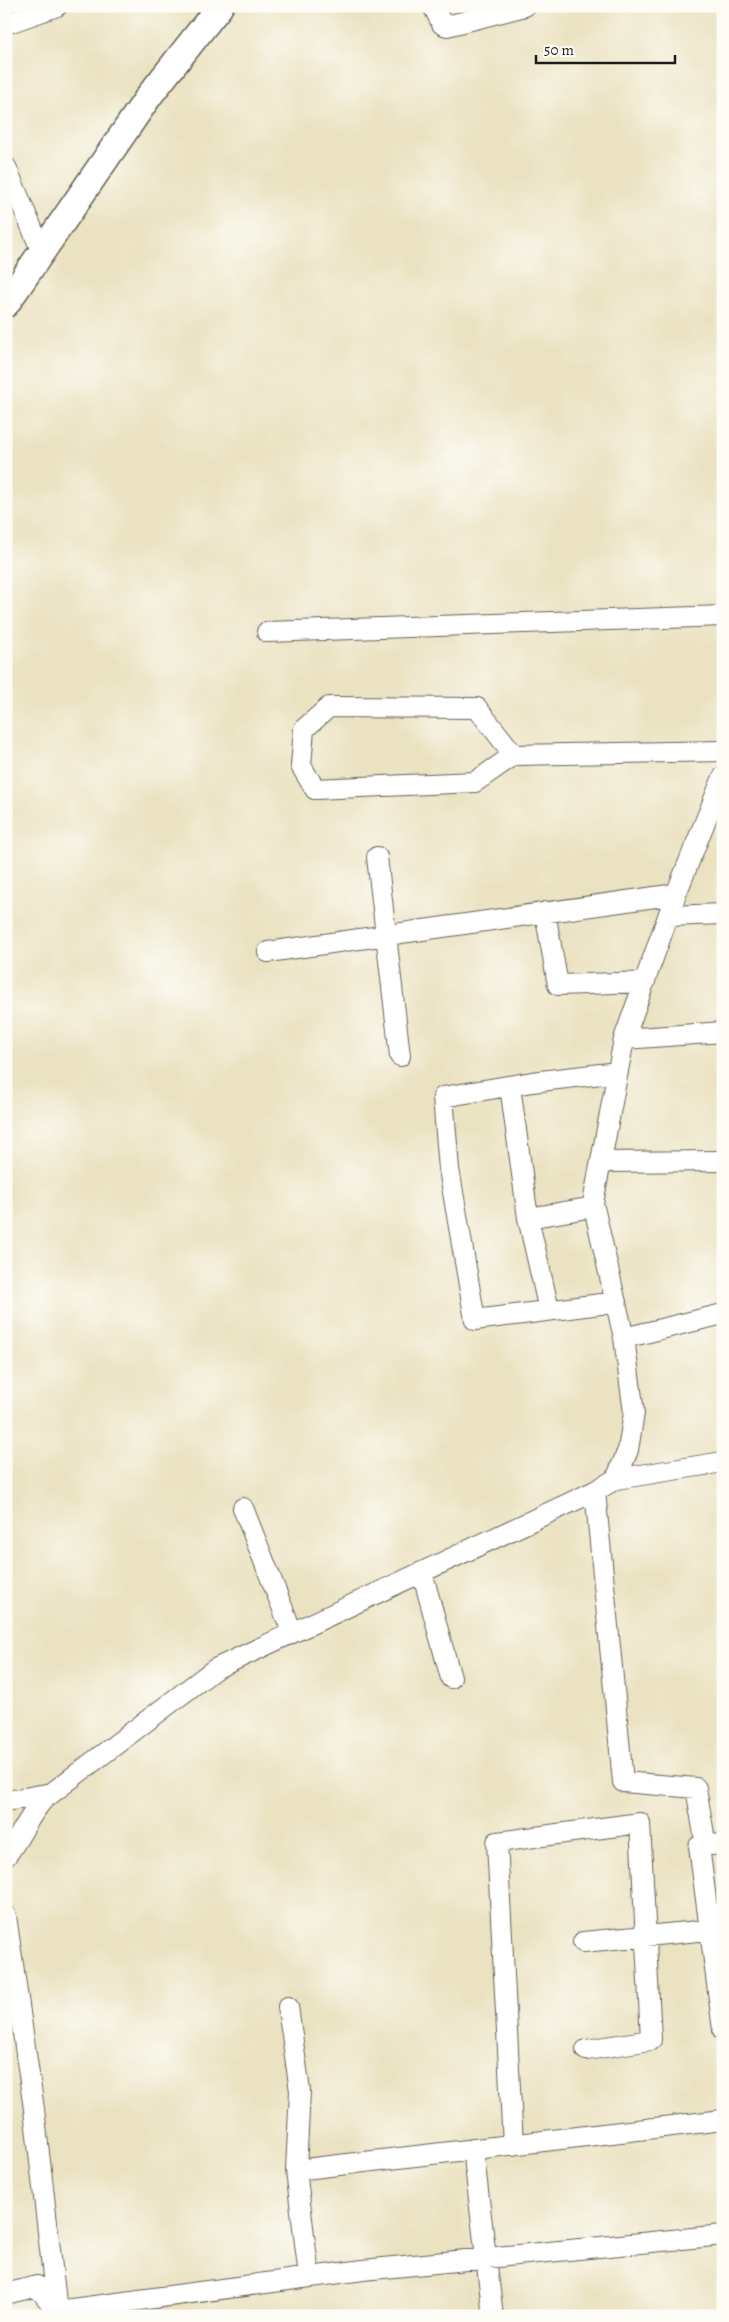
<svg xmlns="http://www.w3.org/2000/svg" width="729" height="2322" font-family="Alegreya,serif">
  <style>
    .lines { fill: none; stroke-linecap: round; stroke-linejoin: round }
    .minor-casing { stroke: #646156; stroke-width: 22 }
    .major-casing { stroke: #646156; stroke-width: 29 }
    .minor { stroke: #fff; stroke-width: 20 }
    .major { stroke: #fff; stroke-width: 26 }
  </style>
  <rect width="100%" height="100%" fill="#fdfcf7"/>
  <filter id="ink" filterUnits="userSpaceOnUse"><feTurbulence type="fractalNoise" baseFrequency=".02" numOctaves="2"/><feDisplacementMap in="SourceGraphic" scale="10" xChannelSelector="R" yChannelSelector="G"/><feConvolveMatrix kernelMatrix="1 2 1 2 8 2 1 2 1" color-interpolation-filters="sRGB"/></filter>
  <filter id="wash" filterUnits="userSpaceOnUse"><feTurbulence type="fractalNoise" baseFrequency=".0096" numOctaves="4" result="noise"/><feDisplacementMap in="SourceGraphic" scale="20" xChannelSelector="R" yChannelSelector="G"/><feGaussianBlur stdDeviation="1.12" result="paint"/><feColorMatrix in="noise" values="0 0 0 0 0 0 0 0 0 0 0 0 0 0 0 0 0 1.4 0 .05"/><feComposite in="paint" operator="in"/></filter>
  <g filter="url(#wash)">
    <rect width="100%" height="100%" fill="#ebe2c1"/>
  </g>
  <g filter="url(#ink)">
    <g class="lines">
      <!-- minor casing -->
      <g class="minor-casing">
        <path id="minor" d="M433,6L442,24L447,26L525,6
          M6,24L57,6
          M6,167L42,252
          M267,632L723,616
          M514,755L477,708L329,707L304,729L301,766L315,789L475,782L514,755L723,751
          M377,857L400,1056
          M545,912L558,985L645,982
          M668,916L723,914
          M268,952L676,894
          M624,1039L723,1032
          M510,1086L528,1218L549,1310
          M601,1162L723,1161
          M528,1218L594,1207
          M616,1302L475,1320L449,1169L443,1097L532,1082L618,1072
          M624,1338L723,1314
          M616,1479L723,1462
          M243,1508L292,1632
          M422,1572L451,1678
          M6,1801L52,1793
          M723,1844L699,1846L723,2030
          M706,1846L696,1788L623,1782L595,1491L616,1479L628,1450L634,1413L624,1338L593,1203L624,1039L676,894L723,777
          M6,1856C20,1838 29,1815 44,1799L215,1669L595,1491
          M6,1916L34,2109L57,2311
          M583,1942L709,1930
          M288,2007L300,2091L296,2170L309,2276
          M513,2145L497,1842L640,1823L651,2040L586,2050
          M473,2149L493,2316
          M296,2170L723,2120
          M6,2294L37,2286L57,2311L363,2270L723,2235"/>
      </g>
      <!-- major casing -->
      <g class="major-casing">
        <path id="major" d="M6,304L149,96L220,6"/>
      </g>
      <!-- minor -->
      <use href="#minor" class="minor"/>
      <!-- major -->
      <use href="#major" class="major"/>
    </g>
  </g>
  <!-- margin -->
  <rect width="729" height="2322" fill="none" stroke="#fdfcf7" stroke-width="25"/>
  <!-- scale -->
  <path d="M536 55v8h139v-8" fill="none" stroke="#1c1c1c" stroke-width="2.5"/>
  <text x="544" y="55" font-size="15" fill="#1c1c1c" stroke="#fdfcf7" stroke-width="4" paint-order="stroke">50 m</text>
</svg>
